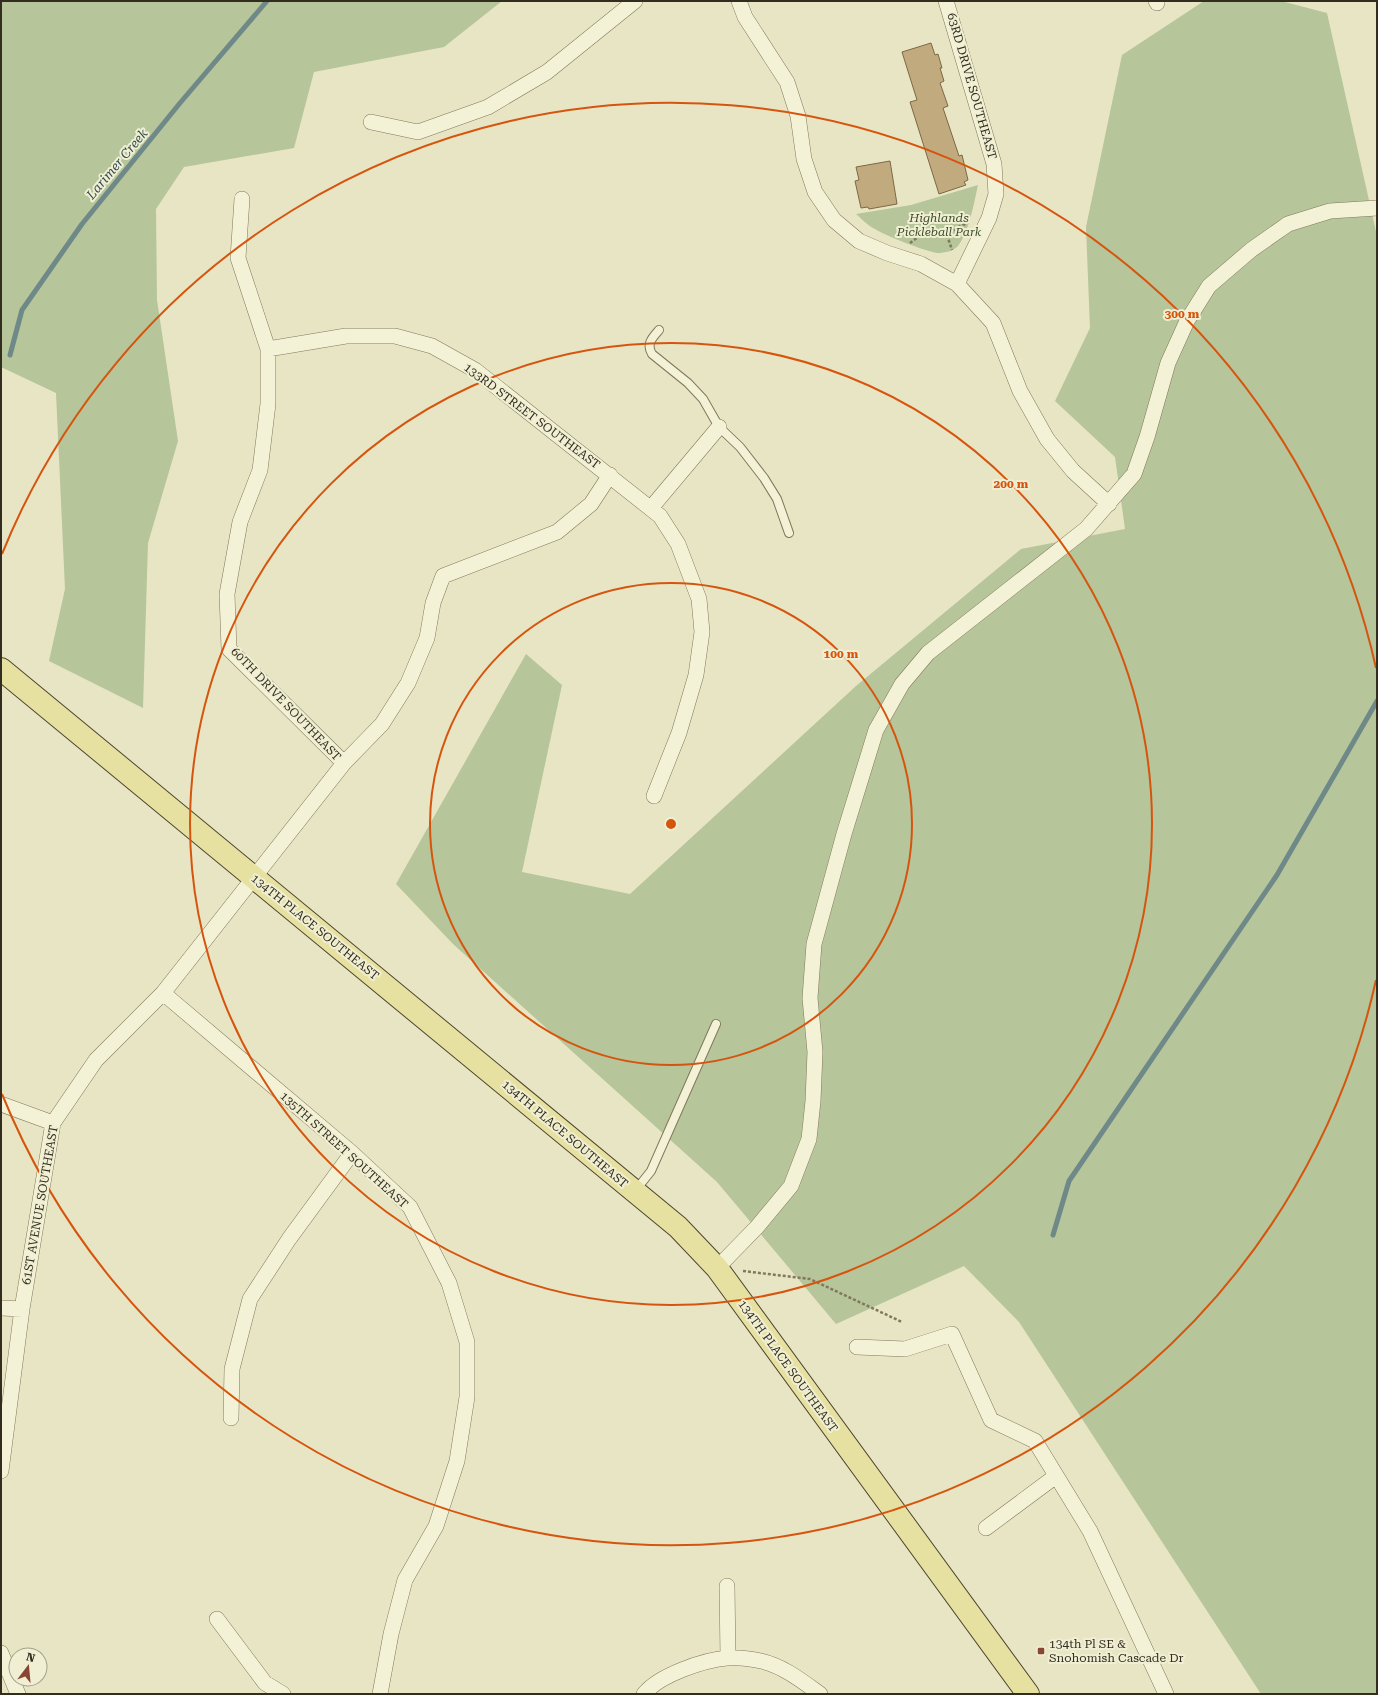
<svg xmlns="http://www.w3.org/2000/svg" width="1378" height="1695" font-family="'Roboto Serif',serif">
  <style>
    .green { fill: #b6c59a }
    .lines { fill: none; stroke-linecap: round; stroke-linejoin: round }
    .stream { stroke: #6e8988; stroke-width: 5 }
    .building { fill: #c2aa7f; stroke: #7d6846 }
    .service-casing { stroke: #81785d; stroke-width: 10 }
    .minor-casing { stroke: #81785d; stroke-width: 16 }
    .primary-casing { stroke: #4f4531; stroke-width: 24 }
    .path { stroke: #81785d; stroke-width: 2.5; stroke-dasharray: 3 2; stroke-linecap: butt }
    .service { stroke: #f4f2d6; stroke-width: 8 }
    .minor { stroke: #f4f2d6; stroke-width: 15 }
    .primary { stroke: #e7e1a1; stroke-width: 22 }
    .ring { fill: none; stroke: #d6550e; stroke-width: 2 }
    .poi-dot { fill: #884734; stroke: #f0efd3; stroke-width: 1.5 }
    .labels { text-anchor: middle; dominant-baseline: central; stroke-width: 4; stroke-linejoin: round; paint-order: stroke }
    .street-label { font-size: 12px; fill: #322d1f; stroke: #f0efd3 }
    .park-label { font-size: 12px; font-style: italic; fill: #3b4c28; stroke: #f0efd3 }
    .poi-label { font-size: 12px; fill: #322d1f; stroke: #f0efd3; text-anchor: start }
    .water-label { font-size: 13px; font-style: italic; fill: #304b50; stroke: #f0efd3 }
    .centre { fill: #d6550e; stroke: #f0efd3; stroke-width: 2 }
    .ring-label { font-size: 12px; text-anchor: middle; font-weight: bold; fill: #d6550e; stroke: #f0efd3; stroke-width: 4; stroke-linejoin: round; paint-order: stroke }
  </style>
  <rect width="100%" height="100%" fill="#e8e5c4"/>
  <!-- green -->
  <path class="green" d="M1,1H502L444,47L314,72L294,148L184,167L156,209L157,300L178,441L148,543L143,708L49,661L65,589L56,393L1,367Z
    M1204,1H1281L1327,13L1377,236V1694H1261L1019,1322L964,1266L836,1324L717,1182L453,944L396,884L526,654L562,685L522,872L630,894L856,686L1021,549L1125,529L1115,457L1055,401L1090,328L1086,227L1122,55Z
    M978,185C974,203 969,232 958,246C953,251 945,253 938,253C927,252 886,236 875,229C868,226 862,219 856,214L911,205Z"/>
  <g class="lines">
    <!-- stream -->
    <path class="stream" d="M10,355L22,310L82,224L180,103L267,1
      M1053,1235L1069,1181L1277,875L1377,701"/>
  </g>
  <!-- building -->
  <path class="building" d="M931,43L935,55L938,54L942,68H940L944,81L940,83L948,106L943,108L959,156L962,155L968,180L964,182L966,185L939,194L910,102L917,100L902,52Z
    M890,161L897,204L869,209L868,207L861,208L855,181L859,180L856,167Z"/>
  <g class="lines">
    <!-- service casing -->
    <g class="service-casing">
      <path id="service" d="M659,330C652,338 646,344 652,354L688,383L703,399L719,427L740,447L764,478L777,499L789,533
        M635,1191L651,1171L716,1024"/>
    </g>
    <!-- minor casing -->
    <g class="minor-casing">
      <path id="minor" d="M739,1L745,17L787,82L798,116L804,159L815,192L834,220L859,241L887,253L921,264L957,284L993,323L1020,391L1047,439L1073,471L1109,504
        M946,1L994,164L996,194L989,218L957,284
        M1156,1L1157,3
        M371,122L418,132L488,107L547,72L635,1
        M242,199L238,258L268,349V404L260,470L240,522L227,594L229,649L344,763
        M268,349L346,336H395L432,346L475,370L660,516L678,544L699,599L702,632L696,675L679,733L654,796
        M651,508L719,427
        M163,993L352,1153L410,1207L449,1283L467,1342V1397L457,1461L436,1526L405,1580L391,1634L380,1694
        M1,1104L53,1123
        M717,1268L757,1227L791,1186L809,1139L813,1101L815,1052L810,998L814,944L844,834L876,730L902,684L928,653L1086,529L1134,474L1147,437L1168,363L1187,321L1209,286L1251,250L1288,224L1330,211L1377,208
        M1,1308L22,1309
        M857,1347L905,1349L952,1334L991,1420L1035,1441L1090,1531L1166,1694
        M231,1418L232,1369L250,1299L289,1239L352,1153
        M1,1471L22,1309L53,1123L96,1060L163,993L344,763L382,724L408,683L427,638L433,603L443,576L557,532L591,504L610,475
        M986,1528L1056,1476
        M727,1586L728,1658
        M217,1619L265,1683L283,1694
        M1,1653L18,1694
        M644,1694C659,1675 704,1660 727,1658C737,1657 752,1659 761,1661C783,1666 802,1681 820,1694"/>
    </g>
    <!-- primary casing -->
    <g class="primary-casing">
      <path id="primary" d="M1,669L678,1227L717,1268L1028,1694"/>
    </g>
    <!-- path -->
    <path class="path" d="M960,214L963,224L967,226
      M924,227L929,234L947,235L963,224
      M947,235L952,250
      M910,243L925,232
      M743,1271L810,1279L902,1322"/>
    <!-- service -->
    <use href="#service" class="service"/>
    <!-- minor -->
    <use href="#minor" class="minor"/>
    <!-- primary -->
    <use href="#primary" class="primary"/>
  </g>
  <!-- distance rings -->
  <g class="ring">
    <circle cx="671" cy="824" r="241"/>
    <circle cx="671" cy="824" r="481"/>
    <path d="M1376 980A722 722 0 0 1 2 1094M2 554A722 722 0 0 1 1376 668"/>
  </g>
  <!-- markers -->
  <rect class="poi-dot" x="1037" y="1647" width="8" height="8" rx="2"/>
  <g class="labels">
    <!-- street labels -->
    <g class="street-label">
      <text transform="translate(972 86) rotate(74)">63RD DRIVE SOUTHEAST</text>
      <text transform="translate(532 416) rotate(37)">133RD STREET SOUTHEAST</text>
      <text transform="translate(286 704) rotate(46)">60TH DRIVE SOUTHEAST</text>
      <text transform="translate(315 927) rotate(39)">134TH PLACE SOUTHEAST</text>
      <text transform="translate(565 1134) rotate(40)">134TH PLACE SOUTHEAST</text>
      <text transform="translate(344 1150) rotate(42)">135TH STREET SOUTHEAST</text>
      <text transform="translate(40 1205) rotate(-80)">61ST AVENUE SOUTHEAST</text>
      <text transform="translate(788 1366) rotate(54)">134TH PLACE SOUTHEAST</text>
    </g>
    <!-- park labels -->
    <g class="park-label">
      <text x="939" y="218">Highlands<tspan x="939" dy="14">Pickleball Park</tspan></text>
    </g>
    <!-- poi labels -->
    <g class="poi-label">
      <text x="1049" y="1644">134th Pl SE &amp;<tspan x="1049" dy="14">Snohomish Cascade Dr</tspan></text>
    </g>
    <!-- water labels -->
    <g class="water-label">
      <text transform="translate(117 164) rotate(-50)">Larimer Creek</text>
    </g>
  </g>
  <circle cx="671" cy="824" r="6" class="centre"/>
  <g class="ring-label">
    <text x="1182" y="318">300 m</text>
    <text x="1011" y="488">200 m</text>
    <text x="841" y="658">100 m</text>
  </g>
  <!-- border -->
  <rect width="1378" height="1695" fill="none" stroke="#322d1f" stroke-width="4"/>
  <!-- north arrow -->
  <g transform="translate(28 1667) rotate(16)"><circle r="19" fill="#f0efd3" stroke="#a4a18b"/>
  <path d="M0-3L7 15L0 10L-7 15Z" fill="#884734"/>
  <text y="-6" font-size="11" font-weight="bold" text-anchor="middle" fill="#322d1f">N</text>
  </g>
</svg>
